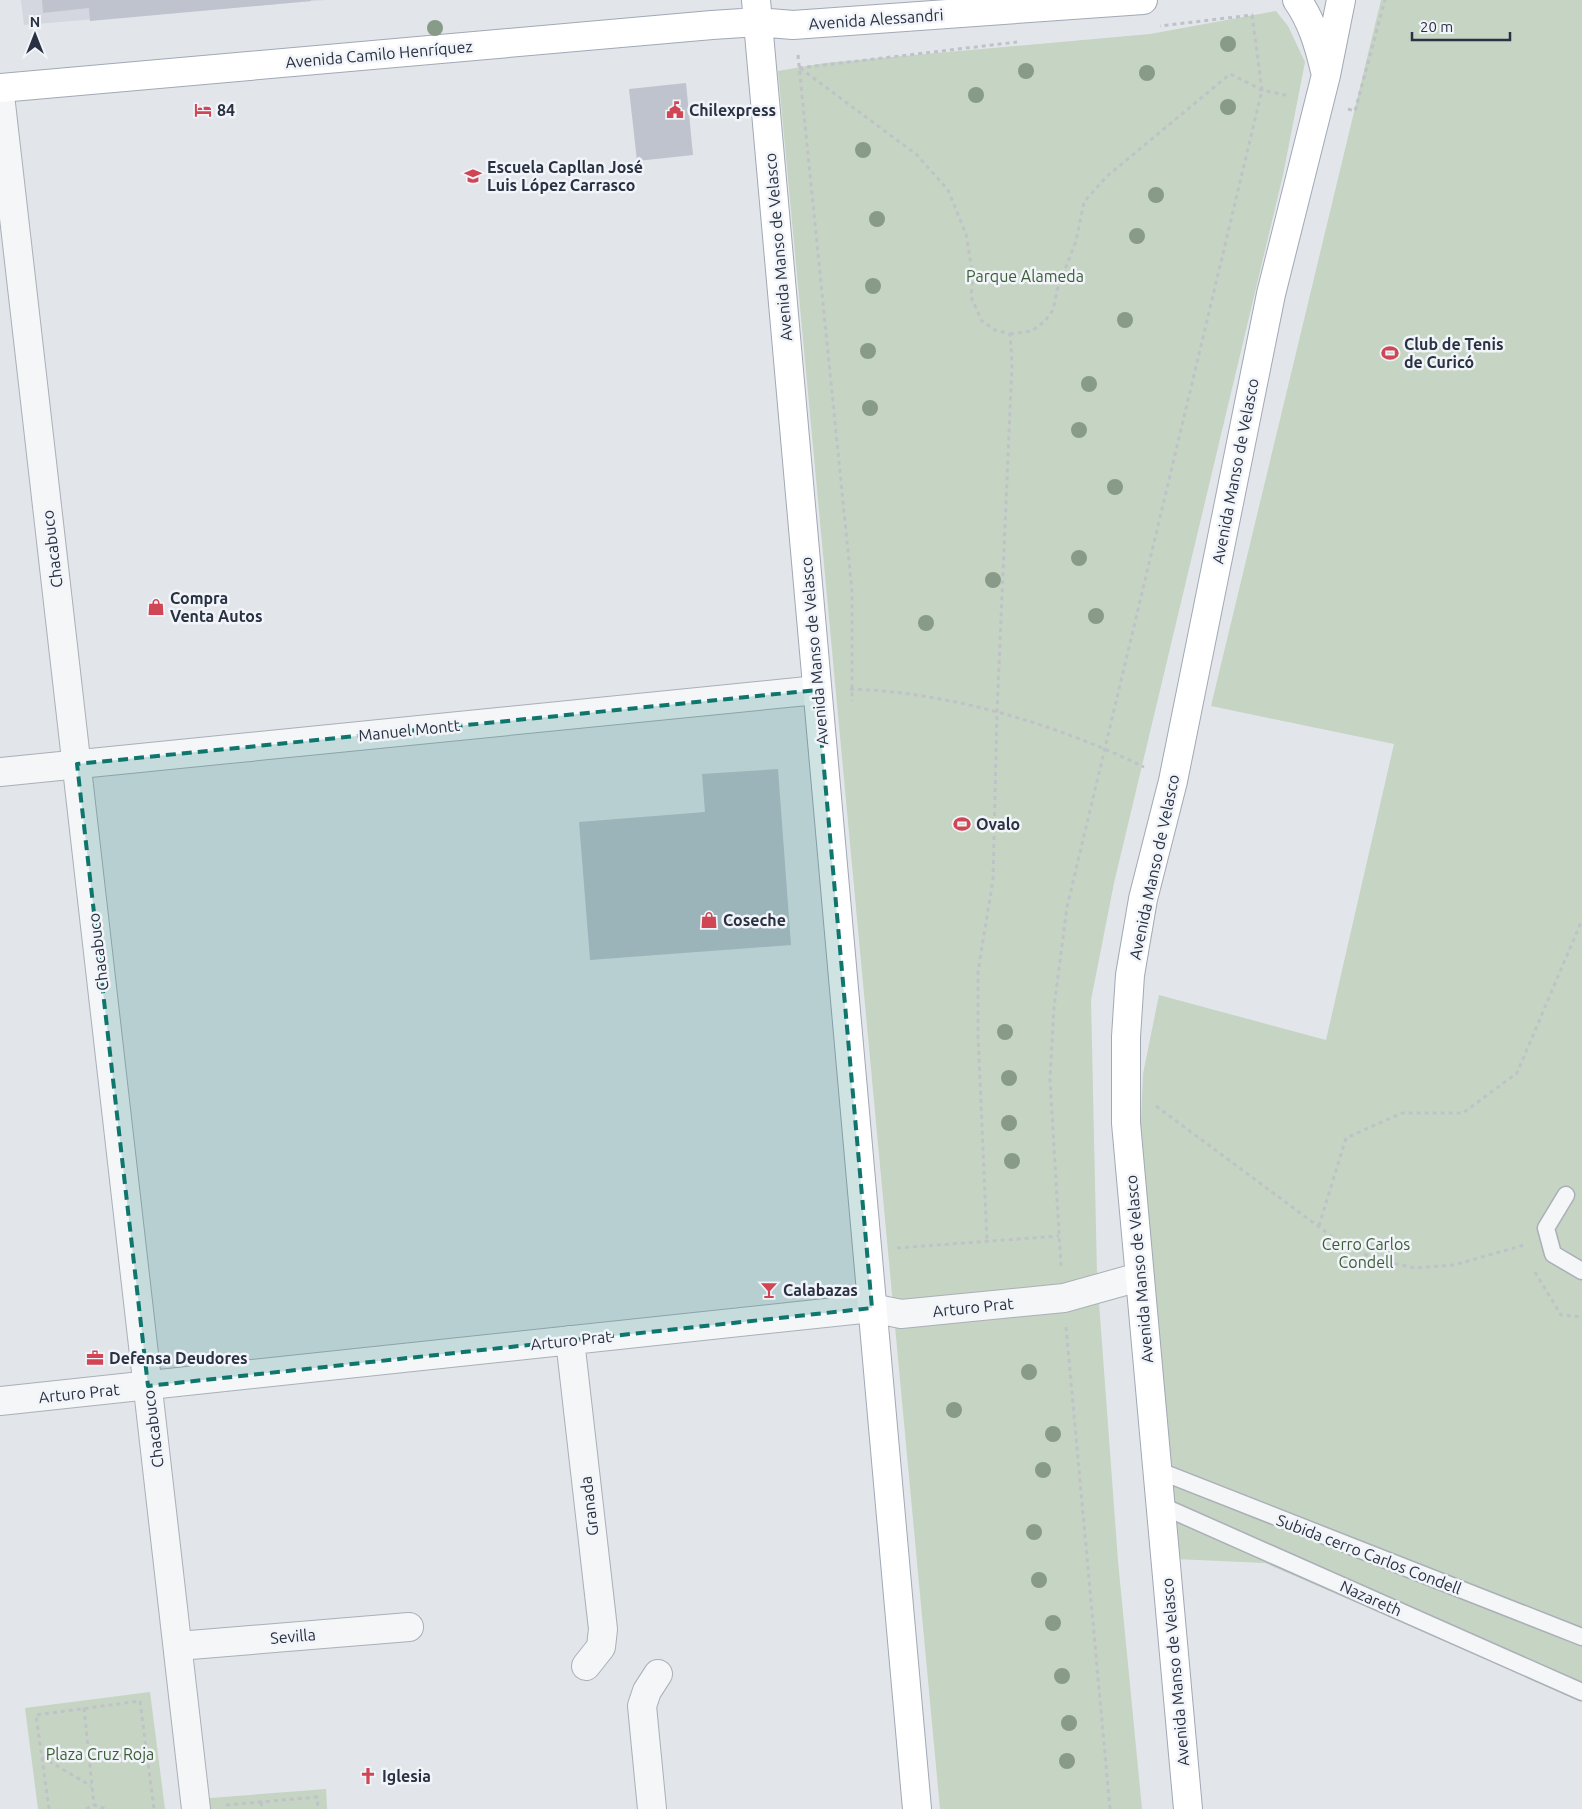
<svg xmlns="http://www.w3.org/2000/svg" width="1582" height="1809" font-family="Ubuntu,sans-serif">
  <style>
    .built { fill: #d4d7df }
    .green { fill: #c6d4c3 }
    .building { fill: #bfc3cd }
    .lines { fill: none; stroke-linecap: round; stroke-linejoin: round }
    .service-casing { stroke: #aaafb8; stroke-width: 19 }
    .minor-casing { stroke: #aaafb8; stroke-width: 30 }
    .tertiary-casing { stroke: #aaafb8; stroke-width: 30 }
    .primary-casing { stroke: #a1a8b6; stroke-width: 30 }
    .path { stroke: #bfc3c9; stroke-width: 3; stroke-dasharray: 4 4; stroke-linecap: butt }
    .service { stroke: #f4f6f8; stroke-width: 16 }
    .minor { stroke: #f4f6f8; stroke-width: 28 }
    .tertiary { stroke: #f4f6f8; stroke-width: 28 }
    .primary { stroke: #fff; stroke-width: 28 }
    .tree { fill: #879b88 }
    .marked { fill: #0f766e; fill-opacity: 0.2; stroke: #0f766e; stroke-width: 4; stroke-dasharray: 10 6; stroke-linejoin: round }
    .labels { text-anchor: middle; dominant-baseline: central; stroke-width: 5; stroke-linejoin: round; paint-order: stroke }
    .street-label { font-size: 16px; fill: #293142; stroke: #f1f4f8 }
    .poi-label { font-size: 16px; font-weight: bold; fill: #293142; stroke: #f1f4f8; text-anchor: start }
    .park-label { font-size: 16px; fill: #3c5e37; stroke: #f1f4f8 }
  </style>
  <rect width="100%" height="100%" fill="#e2e5ea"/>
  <!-- built -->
  <path class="built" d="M21,0H326L24,25Z"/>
  <!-- green -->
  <path class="green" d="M1381,0H1582V1701L1265,1563L1175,1559L1168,1424L1139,1166L1143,1074L1159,995L1326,1040L1394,744L1211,706Z
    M1276,11L1288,26L1305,62L1283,175L1114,883L1091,1000L1097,1275L1118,1561L1142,1809H940L778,71L825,63L1150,34Z
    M150,1692L165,1809H38L25,1708Z
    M326,1789L327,1809H189L185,1800Z"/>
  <!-- building -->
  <path class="building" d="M42,0H311V1L90,21L89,8L43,13Z
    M686,83L693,155L637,161L629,89Z
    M778,769L791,945L590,960L579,822L705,812L702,774Z"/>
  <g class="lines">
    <!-- service casing -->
    <g class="service-casing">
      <path id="service" d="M1566,1195L1546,1228L1553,1254L1582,1271
        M1157,1470L1582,1637
        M1160,1505L1582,1692"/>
    </g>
    <!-- minor casing -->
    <g class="minor-casing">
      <path id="minor" d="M0,772L817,690
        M570,1340L603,1629L601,1647L586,1666
        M0,1401L872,1308L901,1314L1064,1298L1139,1277
        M178,1646L409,1627
        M652,1809L642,1706L647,1691L658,1674"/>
    </g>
    <!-- tertiary casing -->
    <g class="tertiary-casing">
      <path id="tertiary" d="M0,95L196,1809"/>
    </g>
    <!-- primary casing -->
    <g class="primary-casing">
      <path id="primary" d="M756,0L917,1809
        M1297,0C1312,21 1319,46 1325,71
        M0,88L712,25L758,22L793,25L1143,0
        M1188,1809L1126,1123V1037L1130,975L1143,899L1173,781L1271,294L1326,75L1341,0"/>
    </g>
    <!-- path -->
    <path class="path" d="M798,55L852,591V701
      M799,68L1017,42
      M800,68L917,155L948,190L966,234L973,276L971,297L982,321L995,330L1010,334L1012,364L997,712L993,880L978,971V1035L987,1241
      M1348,109L1355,111L1385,0
      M1010,334L1032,331L1045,321L1053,310L1057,290L1076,241L1084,202L1106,177L1230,74L1262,90L1290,96
      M850,689C949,692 1056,724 1144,767
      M1156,1106L1342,1244L1378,1260L1415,1268L1454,1265L1524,1245
      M1319,1226L1346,1138L1402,1113H1463L1517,1073L1582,920
      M897,1248L1059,1236
      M1061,1266L1050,1079L1054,1007L1067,907L1262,90L1252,15L1160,26
      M1535,1272L1561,1315L1582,1317
      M1066,1327L1110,1809
      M84,1708L94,1805
      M42,1757L91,1786
      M261,1802L262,1809
      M226,1805L317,1797L318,1809
      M49,1809L36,1715L140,1701L154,1809
      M86,1809L94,1805L106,1809"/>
    <!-- service -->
    <use href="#service" class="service"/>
    <!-- minor -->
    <use href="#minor" class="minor"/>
    <!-- tertiary -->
    <use href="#tertiary" class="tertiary"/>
    <!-- primary -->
    <use href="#primary" class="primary"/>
  </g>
  <!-- trees -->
  <g class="tree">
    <circle cx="435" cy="28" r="8"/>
    <circle cx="1228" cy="44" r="8"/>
    <circle cx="1026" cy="71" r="8"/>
    <circle cx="1147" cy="73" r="8"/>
    <circle cx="976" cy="95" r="8"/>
    <circle cx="1228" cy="107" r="8"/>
    <circle cx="863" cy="150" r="8"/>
    <circle cx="1156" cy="195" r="8"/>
    <circle cx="877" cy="219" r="8"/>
    <circle cx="1137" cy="236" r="8"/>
    <circle cx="873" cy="286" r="8"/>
    <circle cx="1125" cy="320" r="8"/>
    <circle cx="868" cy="351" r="8"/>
    <circle cx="1089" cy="384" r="8"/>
    <circle cx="870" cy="408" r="8"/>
    <circle cx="1079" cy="430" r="8"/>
    <circle cx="1115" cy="487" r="8"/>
    <circle cx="1079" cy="558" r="8"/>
    <circle cx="993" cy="580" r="8"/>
    <circle cx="1096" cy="616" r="8"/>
    <circle cx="926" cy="623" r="8"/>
    <circle cx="1005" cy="1032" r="8"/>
    <circle cx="1009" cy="1078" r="8"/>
    <circle cx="1009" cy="1123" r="8"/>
    <circle cx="1012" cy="1161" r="8"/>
    <circle cx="1029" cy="1372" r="8"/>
    <circle cx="954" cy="1410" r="8"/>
    <circle cx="1053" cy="1434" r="8"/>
    <circle cx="1043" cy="1470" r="8"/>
    <circle cx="1034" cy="1532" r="8"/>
    <circle cx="1039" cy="1580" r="8"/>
    <circle cx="1053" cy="1623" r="8"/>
    <circle cx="1062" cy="1676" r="8"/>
    <circle cx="1069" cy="1723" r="8"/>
    <circle cx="1067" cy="1761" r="8"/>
  </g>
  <!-- marked area -->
  <path class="marked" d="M817,690L872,1308L148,1386L77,764Z"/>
  <!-- icons -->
  <defs>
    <g id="hotel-bare" transform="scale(1.35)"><path d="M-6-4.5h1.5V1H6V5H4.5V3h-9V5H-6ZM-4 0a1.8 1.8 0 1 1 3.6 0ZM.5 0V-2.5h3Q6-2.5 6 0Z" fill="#d04654" stroke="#f1f4f8" stroke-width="2.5" paint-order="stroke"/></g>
    <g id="civic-bare" transform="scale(1.35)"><path d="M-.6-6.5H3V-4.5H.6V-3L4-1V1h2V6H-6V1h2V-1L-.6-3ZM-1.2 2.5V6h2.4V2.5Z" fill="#d04654" stroke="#f1f4f8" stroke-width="2.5" paint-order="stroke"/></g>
    <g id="school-bare" transform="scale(1.35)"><path d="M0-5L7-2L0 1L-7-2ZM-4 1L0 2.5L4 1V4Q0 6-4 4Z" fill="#d04654" stroke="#f1f4f8" stroke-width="2.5" paint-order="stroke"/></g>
    <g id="stadium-bare" transform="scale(1.35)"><path d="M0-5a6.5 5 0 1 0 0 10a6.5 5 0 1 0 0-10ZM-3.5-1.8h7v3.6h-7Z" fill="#d04654" stroke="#f1f4f8" stroke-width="2.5" paint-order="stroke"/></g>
    <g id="shop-bare" transform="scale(1.35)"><path d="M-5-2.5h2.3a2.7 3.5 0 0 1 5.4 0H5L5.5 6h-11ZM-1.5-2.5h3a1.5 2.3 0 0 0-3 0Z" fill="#d04654" stroke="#f1f4f8" stroke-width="2.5" paint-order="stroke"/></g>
    <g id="bar-bare" transform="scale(1.35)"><path d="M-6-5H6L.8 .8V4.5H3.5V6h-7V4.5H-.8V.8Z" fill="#d04654" stroke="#f1f4f8" stroke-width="2.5" paint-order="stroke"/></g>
    <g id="office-bare" transform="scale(1.35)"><path d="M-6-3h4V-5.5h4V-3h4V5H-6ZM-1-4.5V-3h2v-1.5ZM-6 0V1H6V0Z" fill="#d04654" stroke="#f1f4f8" stroke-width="2.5" paint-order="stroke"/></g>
    <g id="church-bare" transform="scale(1.35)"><path d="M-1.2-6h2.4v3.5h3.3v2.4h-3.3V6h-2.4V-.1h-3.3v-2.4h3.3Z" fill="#d04654" stroke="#f1f4f8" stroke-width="2.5" paint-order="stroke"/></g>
  </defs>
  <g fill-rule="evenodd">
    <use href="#hotel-bare" x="203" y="110"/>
    <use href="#civic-bare" x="675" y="110"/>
    <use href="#school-bare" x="473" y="176"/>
    <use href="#stadium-bare" x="1390" y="353"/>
    <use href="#shop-bare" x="156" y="607"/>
    <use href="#stadium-bare" x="962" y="824"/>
    <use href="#shop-bare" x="709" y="920"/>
    <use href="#bar-bare" x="769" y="1290"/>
    <use href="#office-bare" x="95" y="1358"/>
    <use href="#church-bare" x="368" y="1776"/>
  </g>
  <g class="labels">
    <!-- street labels -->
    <g class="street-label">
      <text transform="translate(876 19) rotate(-4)">Avenida Alessandri</text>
      <text transform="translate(379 54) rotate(-5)">Avenida Camilo Henríquez</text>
      <text transform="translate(778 247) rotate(-95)">Avenida Manso de Velasco</text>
      <text transform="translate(1235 471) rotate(-79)">Avenida Manso de Velasco</text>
      <text transform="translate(52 549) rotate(-97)">Chacabuco</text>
      <text transform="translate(814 651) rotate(-95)">Avenida Manso de Velasco</text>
      <text transform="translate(409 730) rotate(-6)">Manuel Montt</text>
      <text transform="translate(1154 867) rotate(-78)">Avenida Manso de Velasco</text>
      <text transform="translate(98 952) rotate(-97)">Chacabuco</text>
      <text transform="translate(1139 1269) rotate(-95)">Avenida Manso de Velasco</text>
      <text transform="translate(973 1307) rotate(-6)">Arturo Prat</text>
      <text transform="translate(571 1340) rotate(-6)">Arturo Prat</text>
      <text transform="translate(79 1393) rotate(-6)">Arturo Prat</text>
      <text transform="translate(153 1429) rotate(-97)">Chacabuco</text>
      <text transform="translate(589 1506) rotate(-97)">Granada</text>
      <text transform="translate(1369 1554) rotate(21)">Subida cerro Carlos Condell</text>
      <text transform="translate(1371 1598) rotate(24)">Nazareth</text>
      <text transform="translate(293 1636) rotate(-5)">Sevilla</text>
      <text transform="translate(1175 1672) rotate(-95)">Avenida Manso de Velasco</text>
    </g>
    <!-- poi labels -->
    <g class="poi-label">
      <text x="217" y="110">84</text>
      <text x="689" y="110">Chilexpress</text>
      <text x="487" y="167">Escuela Capllan José<tspan x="487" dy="18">Luis López Carrasco</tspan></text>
      <text x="1404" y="344">Club de Tenis<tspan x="1404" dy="18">de Curicó</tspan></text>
      <text x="170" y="598">Compra<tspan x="170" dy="18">Venta Autos</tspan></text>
      <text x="976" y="824">Ovalo</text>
      <text x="723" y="920">Coseche</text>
      <text x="783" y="1290">Calabazas</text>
      <text x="109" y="1358">Defensa Deudores</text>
      <text x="382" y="1776">Iglesia</text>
    </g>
    <!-- park labels -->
    <g class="park-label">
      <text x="1025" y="276">Parque Alameda</text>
      <text x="1366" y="1244">Cerro Carlos<tspan x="1366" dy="18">Condell</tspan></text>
      <text x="100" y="1754">Plaza Cruz Roja</text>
    </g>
  </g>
  <!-- north arrow -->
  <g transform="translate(35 35)" stroke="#f1f4f8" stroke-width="4" paint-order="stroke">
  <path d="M0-4L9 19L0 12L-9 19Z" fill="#293142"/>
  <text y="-8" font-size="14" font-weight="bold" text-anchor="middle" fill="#293142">N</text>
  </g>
  <!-- scale -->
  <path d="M1412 32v8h98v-8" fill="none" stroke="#293142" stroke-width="2.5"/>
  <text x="1420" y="32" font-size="15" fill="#293142" stroke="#f1f4f8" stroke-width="4" paint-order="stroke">20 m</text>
</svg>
